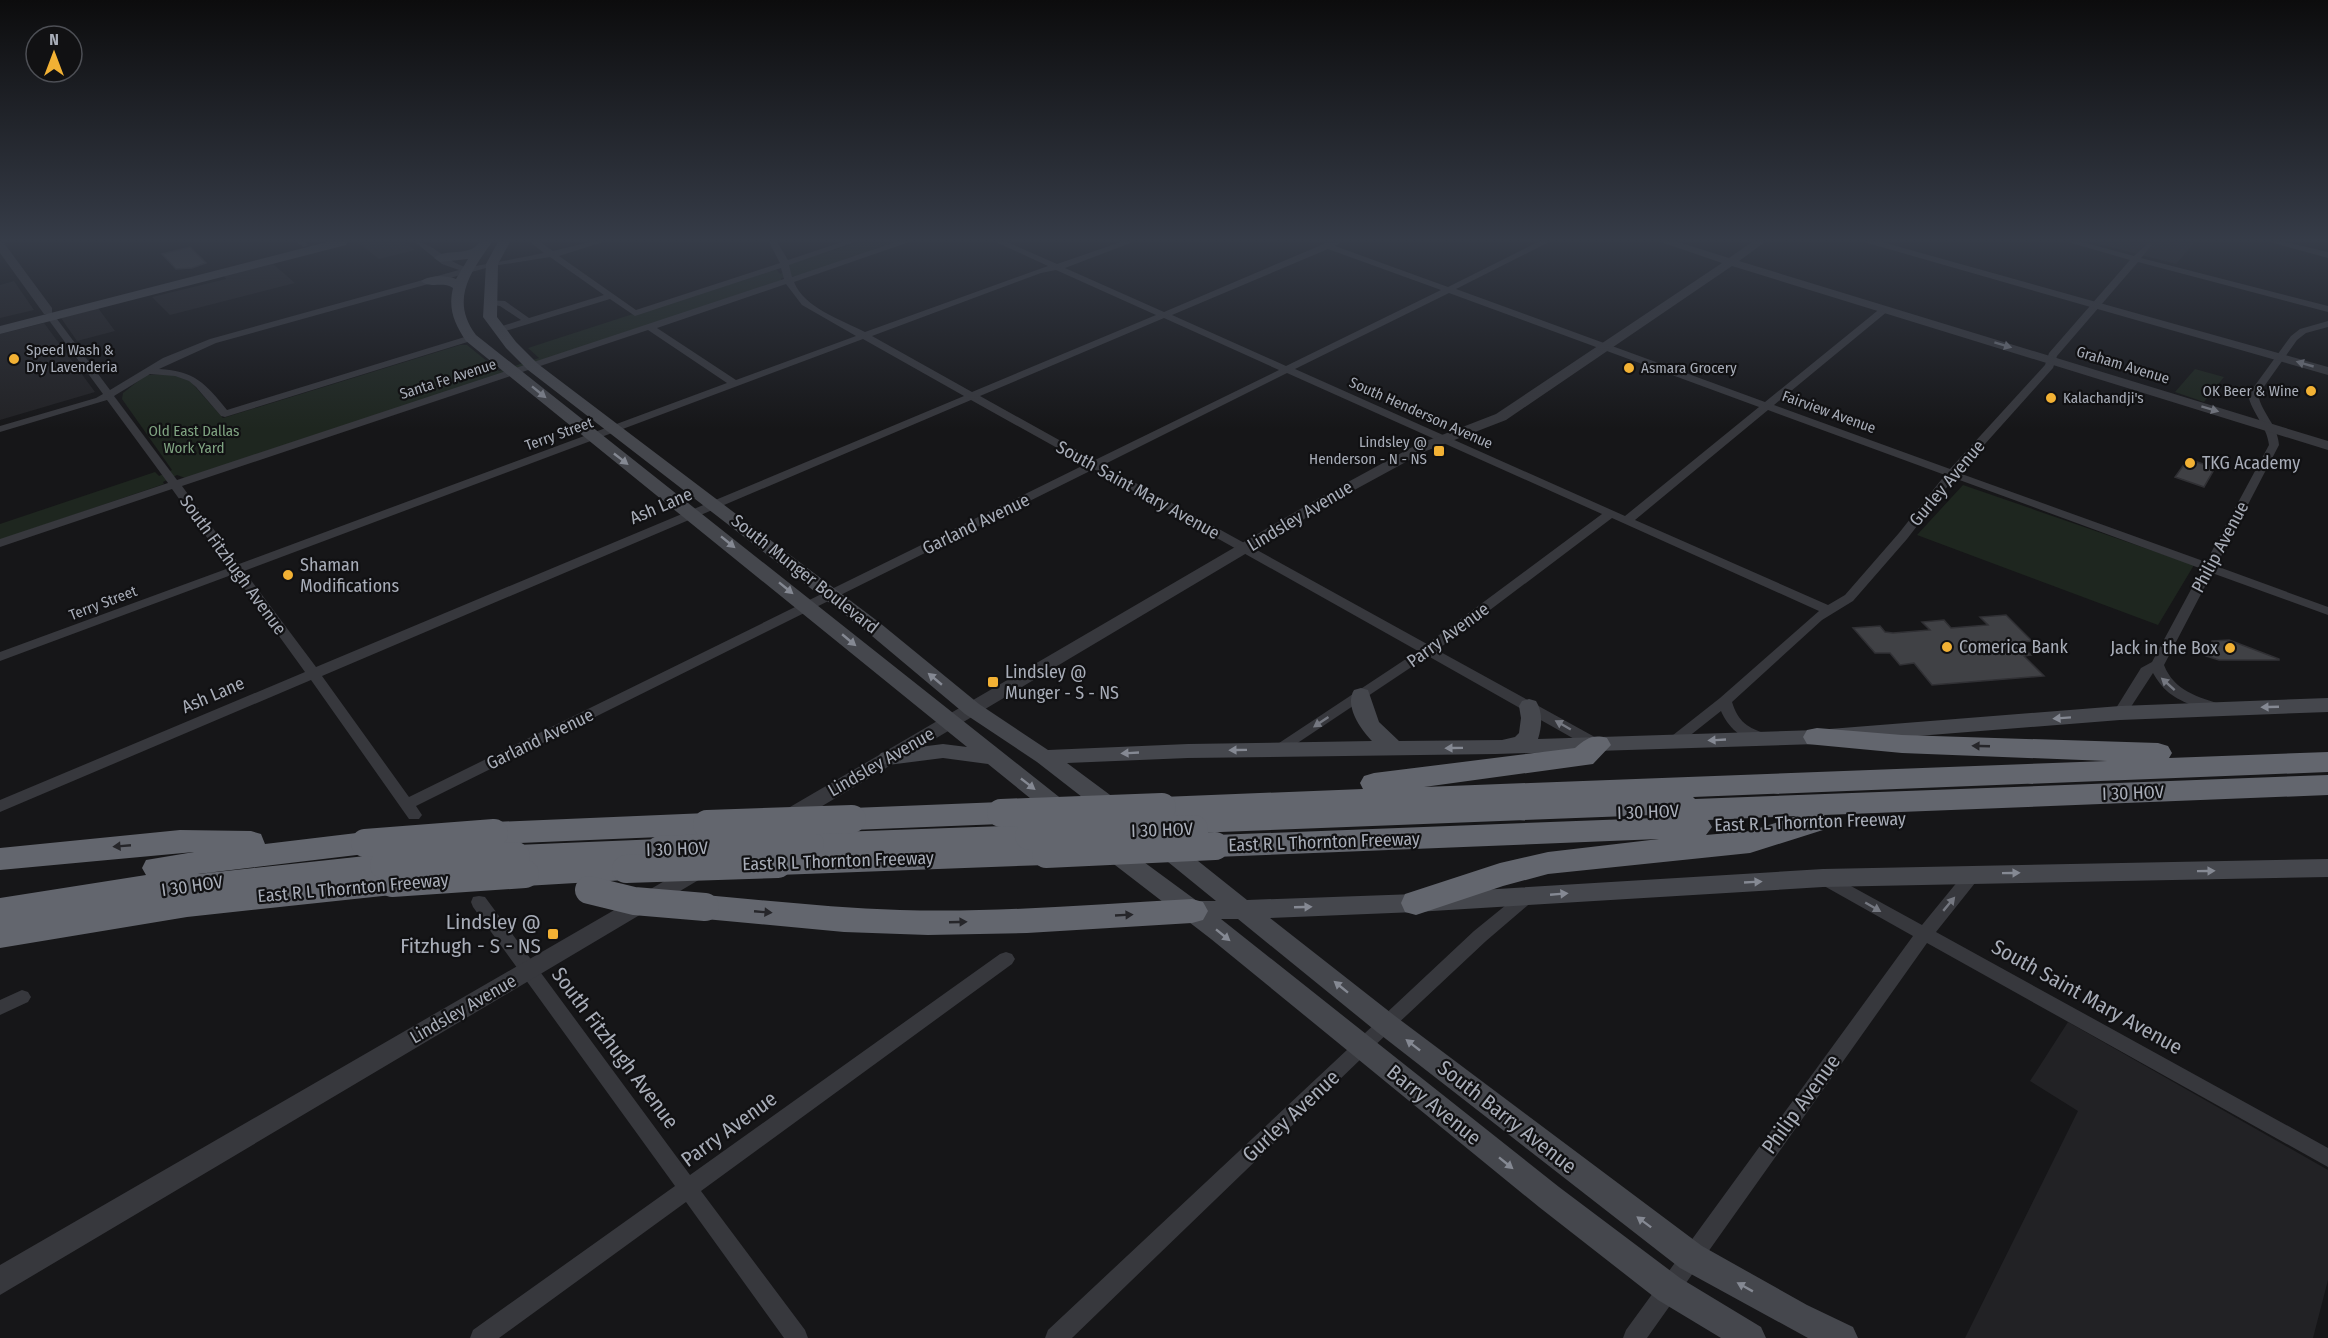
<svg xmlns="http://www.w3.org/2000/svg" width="2328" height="1338" font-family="'Fira Sans Condensed',sans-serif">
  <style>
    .built { fill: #222225 }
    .green { fill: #1e261f }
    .building { fill: #404145; stroke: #303034; stroke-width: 1.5 }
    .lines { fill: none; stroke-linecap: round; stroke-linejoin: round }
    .minor { fill: #37383d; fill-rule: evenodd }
    .tertiary { fill: #37383d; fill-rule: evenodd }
    .secondary { fill: #45474d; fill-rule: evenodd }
    .motorway { fill: #63666e; fill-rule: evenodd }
    .motorway-bridge { stroke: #63666e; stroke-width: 28 }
    .oneway { fill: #757881 }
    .oneway2 { fill: #858993 }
    .oneway3 { fill: #26262a }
    .poi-dot { fill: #f2b134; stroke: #111113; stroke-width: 2 }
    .labels { text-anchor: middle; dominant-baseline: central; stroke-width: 4.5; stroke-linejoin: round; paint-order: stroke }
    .far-poi-label { font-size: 15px; fill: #a8adb8; stroke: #111113; text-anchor: start }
    .far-street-label { font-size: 15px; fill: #a8adb8; stroke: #111113 }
    .far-park-label { font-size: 15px; fill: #7fa381; stroke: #111113 }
    .poi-label { font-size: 18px; fill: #a8adb8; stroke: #111113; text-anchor: start }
    .street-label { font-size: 18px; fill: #a8adb8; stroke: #111113 }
    .near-poi-label { font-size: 21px; fill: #a8adb8; stroke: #111113; text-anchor: end }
    .near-street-label { font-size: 21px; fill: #a8adb8; stroke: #111113 }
  </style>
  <rect width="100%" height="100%" fill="#161618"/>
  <!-- built -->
  <path class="built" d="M357,242H404L415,250L379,259Z
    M2091,242H2195L2176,264Z
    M273,264L295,283L170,315L152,297L226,279L224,276Z
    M14,281L34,310L0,318V285Z
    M98,308L115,331L77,341L61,318Z
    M44,323L95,392L0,420V334Z
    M2068,1022L2328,1170V1280L2313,1338H1965L2078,1111L2030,1081Z"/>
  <!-- green -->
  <path class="green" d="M860,242H899L801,275L781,278V281L185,478L177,475L163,482L164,484L0,540V524L155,472L159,476L172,470L122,399L123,393L146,375L170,374L190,381L223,418L460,345H467L499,371L539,358L528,348L769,270H777L780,274L790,270L789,264Z
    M2195,369L2224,377L2204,402L2175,392Z
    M1963,485L2194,565L2158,625L1917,535Z"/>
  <!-- building -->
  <path class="building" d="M190,247L206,263L192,268L176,269L162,254Z
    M2188,459L2215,468L2204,487L2175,477Z
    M2006,615L2032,641L2018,642L2031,655L2024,656L2044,676L1932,685L1914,663L1900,665L1890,653H1875L1853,628L1880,626L1885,632L1893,633L1930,630L1922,622L1944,620L1951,628L1988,625L1980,617Z
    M2229,640L2279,659V660H2219L2206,656L2212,641Z"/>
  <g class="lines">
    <!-- minor -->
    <path class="minor" d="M296,242H305L308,245L304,247Z
      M415,242C432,242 446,261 465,267C470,268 533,255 544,253L530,242H540L553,251L590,242H603L559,256L636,310L780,263L769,242H777L788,260L842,242H855L789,265L792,277L896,242H909L794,282C804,308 842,320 865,332L1048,266L996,242H1007L1057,264L1121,242H1133L1065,268L1164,312L1326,243L1341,242L1335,246L1448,287L1538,242H1549L1456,289L1765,402L1882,307H1888V311L1774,405L1950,469L2045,365L2049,353L2130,260L2068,242H2082L2134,256L2148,243L2152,245L2141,258L2328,306V312L2138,262L2057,356L2053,368L1959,473L2206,562L2269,445C2267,426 2252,413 2248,395L2291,336L2300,329L2328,321V327L2306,333L2297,340L2258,395C2262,413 2278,426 2279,445L2216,566L2328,607V615L2212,573L2164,665C2174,691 2198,697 2223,705L2225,708L2223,711C2211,715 2178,701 2168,692C2162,687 2157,680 2153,673L2125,716H2115L2113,713L2141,668L2152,662L2202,569L1954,478L1907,539L1853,601L1822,620L1732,702C1738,722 1748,728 1767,734L1769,737L1767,740C1747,746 1728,728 1721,711L1678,745H1668L1666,742L1668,739L1720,698L1819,611L1612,518L1437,650L1602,741L1604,745L1602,749H1592L1428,656L1281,754L1276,753L1274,749L1276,745L1418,651L1094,469L416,806L422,815L419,819H409L311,680L0,812V800L305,672L234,574L0,661V652L229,568L172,489L0,547V539L168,483L107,400L0,432V426L96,398L103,394L48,319V315H54L110,390L163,358L210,339L459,270L442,264ZM1328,249L1441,290L1286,366L1172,315ZM550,257L604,295L529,318L505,301L486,300V304L500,306L521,320L496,328V332H502L610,299L635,316L781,268L784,279L177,480L114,396L150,374L175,376L189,381L196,387L221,416L225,417L474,340V336H468L227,410C205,383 195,371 159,369L216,343L493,266ZM1056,270L1156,315L972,392L872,336L1041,273ZM786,284L802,305L856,336L736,380L657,328ZM1449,293L1759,407L1625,516L1295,369ZM1164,318L1279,370L1095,460L980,396ZM648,330L727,383L239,564L182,486ZM863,339L964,396L316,667L244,571ZM1287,373L1602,514L1427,644L1103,465ZM971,400L1086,464L409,797L322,676ZM1768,410L1945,475L1899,533L1845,595L1828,605L1635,520Z
      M2270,242H2285L2328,252V258Z
      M1973,868L1979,870L1981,874L1979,878L1936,932L2328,1148V1167L1927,943L1647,1338H1623L1626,1330L1913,936L1817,882L1815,878L1817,874L1823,872L1829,874L1922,925L1967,870Z
      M1528,890L1534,892L1536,896L1534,900L1486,941L1392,1029L1072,1338H1045L1048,1330L1380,1019L1474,931L1522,892Z
      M479,896L485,897L690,1175L1000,954L1006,952L1012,954L1015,959L1012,964L701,1191L805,1330L808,1338H784L686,1202L499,1338H470L473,1330L675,1186L473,907L471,902L473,897Z
      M22,990L28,992L31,997L28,1002L0,1015V1000Z"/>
    <!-- tertiary -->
    <path class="tertiary" d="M0,242L4,243L52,308V314H44L0,253Z
      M1661,242H1678L1729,258L1752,242H1765L1739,261L2328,441V450L1732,266L1506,420L1426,451L1336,500L792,824L785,826L778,824L775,819L778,814L1326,494L1416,445L1496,414L1722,263Z
      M1864,242H1882L2328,367V375Z
      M699,861L707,863L710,869L707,875L0,1295V1265Z"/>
    <!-- secondary -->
    <path class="secondary" d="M327,242H348L346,245L0,334V326Z
      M480,242H492C470,273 450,300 476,335L1073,808L1076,814L1073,820L1065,822L1057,820L988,764L943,758L888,765L881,763L877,758L881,753L888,751L943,744L967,747L466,341C454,323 448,309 453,288C443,281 430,289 421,281C429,275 447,275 456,279L468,259L440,262L434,258C447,247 468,258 480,242Z
      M498,242H510L498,264L497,317L516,342L538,364L880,623L979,704L1048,750L1188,744L1372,741C1361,730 1344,706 1354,690L1361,688L1368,690L1379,722L1399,741L1502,740L1515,737L1519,733L1521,718L1519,706L1522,701L1529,699L1536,701C1543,712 1542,727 1538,739L1817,730L2120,706L2328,698V712L2120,720L1817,744L1496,754L1188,758L1067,763L1125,806L1128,812L1125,818L1117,820L1109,818L1037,762L965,714L866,631L528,370L506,348L483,317L486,264Z
      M1165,839L1173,841L1247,900L1416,894L1823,869L2328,859V877L1823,887L1416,912L1270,918L1395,1016L1702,1246L1807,1305L1853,1327L1858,1338H1808L1680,1268L1377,1032L1238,919H1221L1559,1187L1680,1278L1761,1327L1766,1338H1721L1658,1300L1539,1207L1211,939L1102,855L1099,849L1102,843L1110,840L1118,843L1197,901H1216L1157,853L1154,847L1157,841Z"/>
    <!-- motorway -->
    <path class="motorway" d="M1817,728L1902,735L2158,743L2168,746L2172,753L2169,758L2328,752V772L1693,797L1695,799L2328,775V795L1824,815L1828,822L1823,830L1750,853L1548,874L1503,886L1416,915L1405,912L1401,903L1405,894L1500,863L1548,852L1659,839L1215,857L1205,854L1200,846L1205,838L1215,835L1655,818L1654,815L1195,833L1185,830L1180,822L1184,817H1162L1152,814L1148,807L1152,800L1162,797L1363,789L1360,783L1364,776L1374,773L1575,748C1586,739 1592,734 1607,738L1611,745L1593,764L1424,787L2107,761L1902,753L1807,744L1803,737L1807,730ZM1797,816L1750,831L1706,835L1712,827L1708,820Z
      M1001,802L1011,806L1015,813L1011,820L1001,824L852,830L842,827L837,819L842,811L852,808Z
      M707,813L717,816L722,824L717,832L707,835L494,844L484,841L479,833L484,825L494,822Z
      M1029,825L1039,828L1044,836L1040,843L1057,846L1061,854L1057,862L1046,865L778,875L767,872L763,864L767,856L778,853L800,852L795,844L800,836L810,833Z
      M180,830L251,831L261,834L265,844L365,832L375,835L380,843L375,851L365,854L198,874L384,854L395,857L399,865L395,872L403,875L407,883L403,891L392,895L187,917L0,948V922L159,897L0,922V898L146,875L142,868L146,860L194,852L0,870V848Z
      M660,839L671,842L675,850L671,858L660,861L637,862L641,869L637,877L626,880L525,886L514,882L510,874L514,867L505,864L501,856L505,848L516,845Z
      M705,895C770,901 835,908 900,910C998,913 1095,904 1192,899L1203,902L1208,911L1203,920L1192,923L1027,933L928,935L844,932L705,919L694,916L689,907L694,898Z"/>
    <!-- motorway-bridge -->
    <path class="motorway-bridge" d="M1001,813L1162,807
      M707,824L852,819
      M1029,836L1194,829
      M365,843L494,833
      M660,850L810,844
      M1046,854L1215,846
      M384,865L516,856
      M626,869L778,864
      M392,883L525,874
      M589,890L634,901L705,907"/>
  </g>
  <!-- one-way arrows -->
  <defs><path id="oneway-solid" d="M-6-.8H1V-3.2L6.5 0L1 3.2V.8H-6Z" transform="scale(1.5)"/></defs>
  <g class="oneway">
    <use href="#oneway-solid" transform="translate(2003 345) rotate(17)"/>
    <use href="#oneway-solid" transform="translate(2305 364) rotate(-164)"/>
    <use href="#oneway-solid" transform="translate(2210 409) rotate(17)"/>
    <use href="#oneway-solid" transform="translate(2168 684) rotate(-138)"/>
    <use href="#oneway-solid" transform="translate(1321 722) rotate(146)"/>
    <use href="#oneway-solid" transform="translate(1563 725) rotate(-150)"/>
    <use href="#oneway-solid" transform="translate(1949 904) rotate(-50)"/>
    <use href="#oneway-solid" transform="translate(1873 907) rotate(30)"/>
  </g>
  <g class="oneway2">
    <use href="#oneway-solid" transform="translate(539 392) rotate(39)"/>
    <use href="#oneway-solid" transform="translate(621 459) rotate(38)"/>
    <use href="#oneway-solid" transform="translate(728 542) rotate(39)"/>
    <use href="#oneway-solid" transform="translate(786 588) rotate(39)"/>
    <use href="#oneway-solid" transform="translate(849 640) rotate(40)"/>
    <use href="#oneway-solid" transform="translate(935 679) rotate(-140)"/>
    <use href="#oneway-solid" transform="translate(2270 707) rotate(178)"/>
    <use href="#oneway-solid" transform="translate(2062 718) rotate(176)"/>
    <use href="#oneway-solid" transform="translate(1717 740) rotate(177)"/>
    <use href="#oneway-solid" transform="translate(1454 748) rotate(179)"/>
    <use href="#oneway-solid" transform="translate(1238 750) rotate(179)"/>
    <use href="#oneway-solid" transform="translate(1130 753) rotate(177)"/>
    <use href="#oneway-solid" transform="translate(1028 784) rotate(38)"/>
    <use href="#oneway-solid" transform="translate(2206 871) rotate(-1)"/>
    <use href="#oneway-solid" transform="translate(2011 873) rotate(-1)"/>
    <use href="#oneway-solid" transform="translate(1753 882) rotate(-3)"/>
    <use href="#oneway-solid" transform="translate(1559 894) rotate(-5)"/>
    <use href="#oneway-solid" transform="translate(1303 907) rotate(-2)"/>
    <use href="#oneway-solid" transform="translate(1223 935) rotate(39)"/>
    <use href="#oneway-solid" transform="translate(1341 987) rotate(-141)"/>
    <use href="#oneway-solid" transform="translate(1413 1045) rotate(-142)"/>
    <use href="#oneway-solid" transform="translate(1506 1163) rotate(39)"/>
    <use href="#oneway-solid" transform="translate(1644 1222) rotate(-143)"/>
    <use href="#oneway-solid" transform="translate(1745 1287) rotate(-151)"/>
  </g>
  <g class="oneway3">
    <use href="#oneway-solid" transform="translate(1981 746) rotate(-178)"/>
    <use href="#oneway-solid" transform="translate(122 846) rotate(175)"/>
    <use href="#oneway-solid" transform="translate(763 912) rotate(5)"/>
    <use href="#oneway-solid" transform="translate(1124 915) rotate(-3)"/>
    <use href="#oneway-solid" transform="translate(958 922) rotate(-2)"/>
  </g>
  <!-- sky -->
  <linearGradient id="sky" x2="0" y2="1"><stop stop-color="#0c0c0d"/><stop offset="0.56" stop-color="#363c48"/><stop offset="1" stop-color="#363c48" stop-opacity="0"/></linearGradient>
  <rect width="2328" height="429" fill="url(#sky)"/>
  <!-- markers -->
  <g class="poi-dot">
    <circle cx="14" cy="359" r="6"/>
    <circle cx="1629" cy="368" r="6"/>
    <circle cx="2311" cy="391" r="6"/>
    <circle cx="2051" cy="398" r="6"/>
    <rect x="1433" y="445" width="12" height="12" rx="3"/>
    <circle cx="2190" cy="463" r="6"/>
    <circle cx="288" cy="575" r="6"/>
    <circle cx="1947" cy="647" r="6"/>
    <circle cx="2230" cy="648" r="6"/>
    <rect x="987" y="676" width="12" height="12" rx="3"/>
    <rect x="547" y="928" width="12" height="12" rx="3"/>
  </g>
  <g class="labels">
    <!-- far-poi labels -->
    <g class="far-poi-label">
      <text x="26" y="350">Speed Wash &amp;<tspan x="26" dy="17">Dry Lavenderia</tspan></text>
      <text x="1641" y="368">Asmara Grocery</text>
      <text x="2299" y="391" text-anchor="end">OK Beer &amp; Wine</text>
      <text x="2063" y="398">Kalachandji's</text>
      <text x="1427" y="442" text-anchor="end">Lindsley @<tspan x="1427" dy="17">Henderson - N - NS</tspan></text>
    </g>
    <!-- far-street labels -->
    <g class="far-street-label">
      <text transform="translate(2123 365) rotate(17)">Graham Avenue</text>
      <text transform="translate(448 379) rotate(-18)">Santa Fe Avenue</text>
      <text transform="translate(1829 412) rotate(20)">Fairview Avenue</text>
      <text transform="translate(1421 413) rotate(24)">South Henderson Avenue</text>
      <text transform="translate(559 434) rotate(-20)">Terry Street</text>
      <text transform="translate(103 603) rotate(-21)">Terry Street</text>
    </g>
    <!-- far-park labels -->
    <g class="far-park-label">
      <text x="194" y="431">Old East Dallas<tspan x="194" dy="17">Work Yard</tspan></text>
    </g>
    <!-- poi labels -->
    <g class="poi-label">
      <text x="2202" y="463">TKG Academy</text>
      <text x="300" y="565">Shaman<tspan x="300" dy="21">Modifications</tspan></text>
      <text x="1959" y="647">Comerica Bank</text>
      <text x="2218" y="648" text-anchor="end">Jack in the Box</text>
      <text x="1005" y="672">Lindsley @<tspan x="1005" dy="21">Munger - S - NS</tspan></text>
    </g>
    <!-- street labels -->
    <g class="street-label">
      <text transform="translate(1947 483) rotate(-50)">Gurley Avenue</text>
      <text transform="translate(1138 490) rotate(29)">South Saint Mary Avenue</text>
      <text transform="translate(661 506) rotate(-23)">Ash Lane</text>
      <text transform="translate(1300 516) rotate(-31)">Lindsley Avenue</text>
      <text transform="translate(976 524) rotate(-26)">Garland Avenue</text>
      <text transform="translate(2220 547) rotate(-62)">Philip Avenue</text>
      <text transform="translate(233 565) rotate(54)">South Fitzhugh Avenue</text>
      <text transform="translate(805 574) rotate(38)">South Munger Boulevard</text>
      <text transform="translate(1448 635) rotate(-36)">Parry Avenue</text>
      <text transform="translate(213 695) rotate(-23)">Ash Lane</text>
      <text transform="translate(540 739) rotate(-26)">Garland Avenue</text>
      <text transform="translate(881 762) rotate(-30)">Lindsley Avenue</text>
      <text transform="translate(2133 793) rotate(-2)">I 30 HOV</text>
      <text transform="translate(1648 812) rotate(-2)">I 30 HOV</text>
      <text transform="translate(1810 822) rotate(-2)">East R L Thornton Freeway</text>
      <text transform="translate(1162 830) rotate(-2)">I 30 HOV</text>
      <text transform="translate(1324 842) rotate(-2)">East R L Thornton Freeway</text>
      <text transform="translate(677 849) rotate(-2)">I 30 HOV</text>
      <text transform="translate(838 861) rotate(-2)">East R L Thornton Freeway</text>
      <text transform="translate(192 886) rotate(-8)">I 30 HOV</text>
      <text transform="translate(353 888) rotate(-5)">East R L Thornton Freeway</text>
      <text transform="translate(463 1009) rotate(-30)">Lindsley Avenue</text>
    </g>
    <!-- near-poi labels -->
    <g class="near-poi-label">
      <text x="541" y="922">Lindsley @<tspan x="541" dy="24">Fitzhugh - S - NS</tspan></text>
    </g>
    <!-- near-street labels -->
    <g class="near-street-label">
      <text transform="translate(2087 997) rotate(29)">South Saint Mary Avenue</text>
      <text transform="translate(615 1048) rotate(53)">South Fitzhugh Avenue</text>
      <text transform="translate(1801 1104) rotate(-54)">Philip Avenue</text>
      <text transform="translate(1434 1105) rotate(39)">Barry Avenue</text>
      <text transform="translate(1291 1116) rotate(-43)">Gurley Avenue</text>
      <text transform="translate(1507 1117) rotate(38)">South Barry Avenue</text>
      <text transform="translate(729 1129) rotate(-36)">Parry Avenue</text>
    </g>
  </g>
  <!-- north arrow -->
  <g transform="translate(54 54)"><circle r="28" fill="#111113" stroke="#4d4f55" stroke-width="1.5"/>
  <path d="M0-4.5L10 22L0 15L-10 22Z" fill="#f2b134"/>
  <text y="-9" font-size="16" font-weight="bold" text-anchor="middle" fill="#a8adb8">N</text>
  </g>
</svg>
